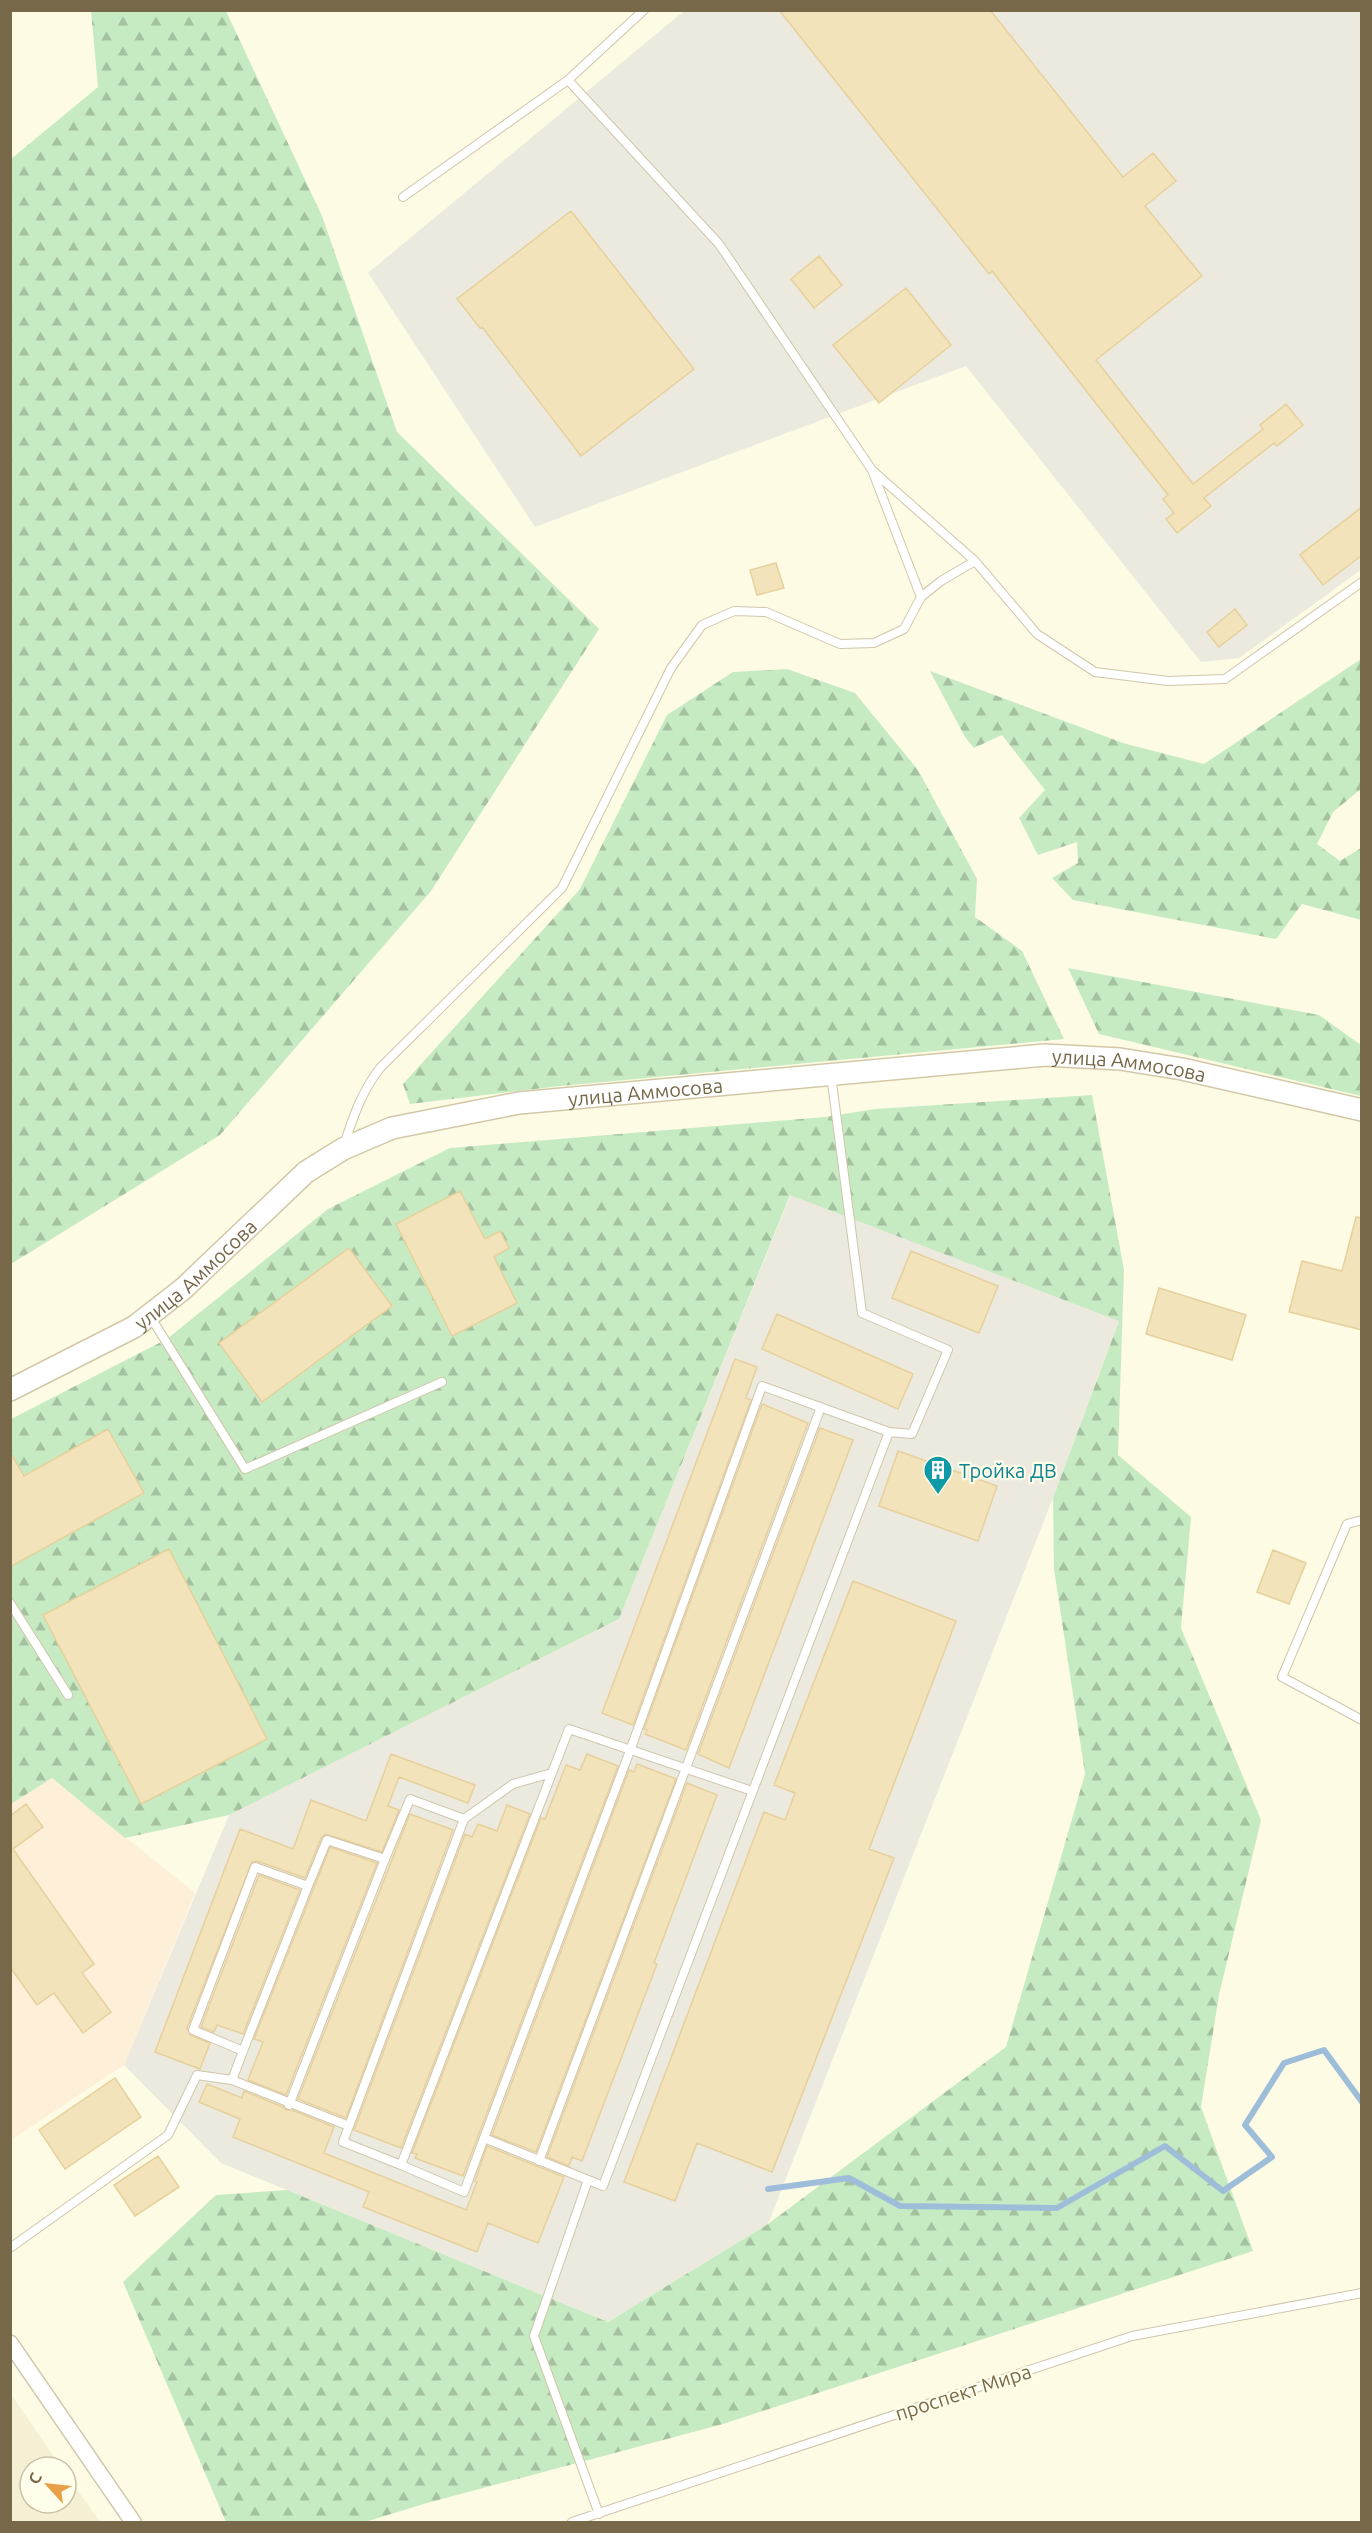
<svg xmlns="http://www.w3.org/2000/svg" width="1372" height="2533" font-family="Ubuntu,sans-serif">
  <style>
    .residential { fill: #f5f0d3 }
    .commercial { fill: #fdefd8 }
    .industrial { fill: #eceadf }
    .forest { fill: url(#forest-firs) }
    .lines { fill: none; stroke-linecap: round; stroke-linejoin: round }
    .stream { stroke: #9ebdd9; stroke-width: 6 }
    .building { fill: #f3e3bb; stroke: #e6d09b; stroke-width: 1.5 }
    .lane-casing { stroke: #cfc6ab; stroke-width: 10 }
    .street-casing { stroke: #cfc6ab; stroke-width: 18 }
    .secondary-casing { stroke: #d2c8a8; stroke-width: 24 }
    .lane { stroke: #fff; stroke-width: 8 }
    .street { stroke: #fff; stroke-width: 15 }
    .secondary { stroke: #fff; stroke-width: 21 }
    .labels { text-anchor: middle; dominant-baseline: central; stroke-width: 4.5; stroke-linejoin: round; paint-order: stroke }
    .street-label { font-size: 20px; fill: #766849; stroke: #fffeeb }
    .culture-label { font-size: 20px; fill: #0d838f; stroke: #fffeeb; text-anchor: start }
  </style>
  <defs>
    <pattern id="forest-firs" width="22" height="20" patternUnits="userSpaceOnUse" patternTransform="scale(1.5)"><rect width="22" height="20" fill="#c6ebc2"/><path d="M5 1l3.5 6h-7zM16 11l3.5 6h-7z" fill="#a5c2a0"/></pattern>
  </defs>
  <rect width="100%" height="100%" fill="#fdfbe4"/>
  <!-- residential -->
  <path class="residential" d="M10,2393L61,2467H30V2503H66V2474L100,2522H11Z"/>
  <!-- commercial -->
  <path class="commercial" d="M51,1778L195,1893L124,2065L11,2140V1804Z"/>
  <!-- industrial -->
  <path class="industrial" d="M684,11H1361V570L1239,658L1201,662L966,366L535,527L368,273Z
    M791,1194L1119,1320L1053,1498L768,2224L608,2322L221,2163L124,2065L229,1815L619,1619Z"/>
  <!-- forest -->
  <path class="forest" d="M91,11H226L322,216L397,432L599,629L431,891L220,1135L11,1264V159L98,87Z
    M1361,659V789L1333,812L1317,844L1340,861L1361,848V920L1302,904L1276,939L1073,900L1052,878L1078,863L1077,842L1038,855L1019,818L1045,790L1002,735L974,748L965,737L930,671L1123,743L1204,764Z
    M787,669L855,693L918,770L977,879L975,917L1022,951L1064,1039L560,1086L410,1104L403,1084L580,889L667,715L733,672Z
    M1068,968L1319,1015L1361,1045V1096L1099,1034Z
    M1092,1095L1124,1270L1118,1455L1191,1517L1181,1628L1261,1820L1219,1995L1201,2107L1253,2251L723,2424L427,2503L365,2522H226L123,2282L216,2195L287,2190L608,2322L768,2224L1006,2047L1085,1774L1054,1569L1053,1498L1119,1321L790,1195L619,1619L229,1815L125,1838L52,1778L11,1804V1419L167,1339L328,1209L450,1148L825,1117L875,1109Z"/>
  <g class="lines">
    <!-- stream -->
    <path class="stream" d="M768,2189L849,2178L900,2206L1057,2208L1165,2146L1223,2191L1272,2157L1245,2125L1284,2063L1324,2050L1362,2102"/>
  </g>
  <!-- building -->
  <path class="building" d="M779,10H990L1123,177L1153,153L1176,181L1145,206L1202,276L1096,360L1193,484L1263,429L1260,425L1286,404L1303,425L1277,446L1274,443L1204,498L1211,506L1177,533L1166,519L1174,513L1163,499L1168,495L992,271L989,274Z
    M571,211L694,369L581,456L482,327L480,328L457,299Z
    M819,256L842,285L814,308L791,279Z
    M906,288L951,345L879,403L833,345Z
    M1362,507V555L1323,585L1300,555Z
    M776,563L784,588L757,595L750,570Z
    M1235,609L1247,625L1219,647L1207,632Z
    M460,1191L485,1239L500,1231L509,1248L494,1257L517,1303L452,1336L396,1224Z
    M1356,1217L1362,1218V1330L1289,1312L1302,1261L1342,1271Z
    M349,1248L392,1306L262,1402L219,1343Z
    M911,1251L998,1286L979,1333L892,1298Z
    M1159,1288L1246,1315L1232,1360L1146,1334Z
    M777,1314L913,1374L898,1409L762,1349Z
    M735,1359L757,1367L746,1398L751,1400L633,1725L602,1713Z
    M762,1404L808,1423L686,1750L645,1734L647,1730L644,1729Z
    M820,1428L853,1440L729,1768L698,1754Z
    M108,1429L144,1493L10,1567V1452L24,1476Z
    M898,1451L997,1486L978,1541L879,1506Z
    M169,1549L267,1739L141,1804L43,1615Z
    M1273,1550L1306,1563L1289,1604L1257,1592Z
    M853,1581L956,1621L869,1849L894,1858L772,2172L697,2143L675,2201L624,2182L764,1812L785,1820L795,1793L774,1785Z
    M391,1754L475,1785L468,1803L399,1777L388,1806L399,1810L382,1852L326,1834L321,1838L305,1878L257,1861L252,1862L187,2028L190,2035L210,2043L200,2069L155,2052L240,1829L293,1849L311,1800L366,1821Z
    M587,1754L618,1766L463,2176L415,2158L417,2154L412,2153L541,1818L545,1819L566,1765L580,1770Z
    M637,1764L676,1779L536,2152L492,2135L629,1770L634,1772Z
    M687,1783L717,1795L654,1963L657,1964L582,2161L572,2157L569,2166L547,2157Z
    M26,1804L43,1827L13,1849L94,1964L82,1973L111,2012L83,2033L54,1993L37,2005L10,1967V1816Z
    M507,1805L530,1814L401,2148L354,2130L465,1834L472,1837L478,1824L497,1831Z
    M410,1814L453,1830L346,2118L298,2099Z
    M330,1847L377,1863L286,2095L248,2080L263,2042L254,2039Z
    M259,1875L300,1890L243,2034L217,2025L214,2032L201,2027Z
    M115,2078L141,2117L65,2169L39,2130Z
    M207,2084L242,2098L244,2091L283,2107L286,2110H292L334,2127L324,2153L466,2210L477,2182L475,2181L487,2146L564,2177L538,2243L488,2223L477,2252L363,2207L369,2192L233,2137L240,2119L199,2102Z
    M158,2156L179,2187L135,2216L114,2185Z"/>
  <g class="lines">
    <!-- lane casing -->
    <g class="lane-casing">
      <path id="lane" d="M568,80L644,10
        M873,471L975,561L1037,634L1095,672L1168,681L1225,679L1362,582
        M921,597L941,581L975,561
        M831,1075L862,1313L948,1350L912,1434L889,1432
        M344,1145C353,1117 362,1091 380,1068L562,888L671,668L702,625L734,611L766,612L840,644L874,643L904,629L921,597L872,470L719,244L568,80L403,197
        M150,1316L245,1469L442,1382
        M1362,1520L1347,1524L1282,1677L1362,1720
        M10,1603L68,1695
        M552,1773L513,1784L464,1819L410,1799L385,1859L327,1840L308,1886L255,1867L193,2030L243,2051L232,2080L349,2126L343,2142L401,2165L552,1773L569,1729L752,1791
        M243,2051L308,1886
        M289,2105L385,1859
        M349,2126L464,1819
        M539,2161L821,1407
        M401,2165L464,2192L484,2138L631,1748L762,1386L889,1432L603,2186L484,2138
        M588,2180L534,2336L599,2514
        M10,2248L168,2135L197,2075L232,2080
        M572,2522L1132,2336L1362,2293"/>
    </g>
    <!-- street casing -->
    <g class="street-casing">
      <path id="street" d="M10,2343L133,2522"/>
    </g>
    <!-- secondary casing -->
    <g class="secondary-casing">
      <g id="secondary">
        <path id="s1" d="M10,1390L134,1327L183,1289L306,1172L343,1149L392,1128L519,1103L1045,1055L1120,1059L1182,1069L1362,1110"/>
      </g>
    </g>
    <!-- lane -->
    <use href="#lane" class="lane"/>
    <!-- street -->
    <use href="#street" class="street"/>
    <!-- secondary -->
    <use href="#secondary" class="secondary"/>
  </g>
  <!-- icons -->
  <defs>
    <g id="building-pin" transform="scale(1.5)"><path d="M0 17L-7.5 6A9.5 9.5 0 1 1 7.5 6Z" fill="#0f9aa8" stroke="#fffeeb"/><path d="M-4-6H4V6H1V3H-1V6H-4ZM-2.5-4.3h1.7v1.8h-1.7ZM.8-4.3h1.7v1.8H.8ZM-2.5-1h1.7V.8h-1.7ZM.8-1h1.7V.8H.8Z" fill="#fff"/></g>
  </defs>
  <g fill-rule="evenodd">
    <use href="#building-pin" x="938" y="1470"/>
  </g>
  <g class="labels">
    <!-- street labels -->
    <g class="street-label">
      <text stroke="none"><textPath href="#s1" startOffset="1210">улица Аммосова</textPath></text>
      <text stroke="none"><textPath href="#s1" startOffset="724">улица Аммосова</textPath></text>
      <text stroke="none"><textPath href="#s1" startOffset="220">улица Аммосова</textPath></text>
      <text transform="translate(963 2392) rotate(-18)">проспект Мира</text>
    </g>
    <!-- culture labels -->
    <g class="culture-label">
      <text x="959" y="1470">Тройка ДВ</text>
    </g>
  </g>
  <!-- border -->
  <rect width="1372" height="2533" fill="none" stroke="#766849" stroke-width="24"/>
  <!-- north arrow -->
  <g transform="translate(48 2485) rotate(297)"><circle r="28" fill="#fffeeb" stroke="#c8c2aa" stroke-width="1.5"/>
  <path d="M0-4.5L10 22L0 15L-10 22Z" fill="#e99f47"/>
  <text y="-9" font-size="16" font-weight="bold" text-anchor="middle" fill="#766849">С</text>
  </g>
</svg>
